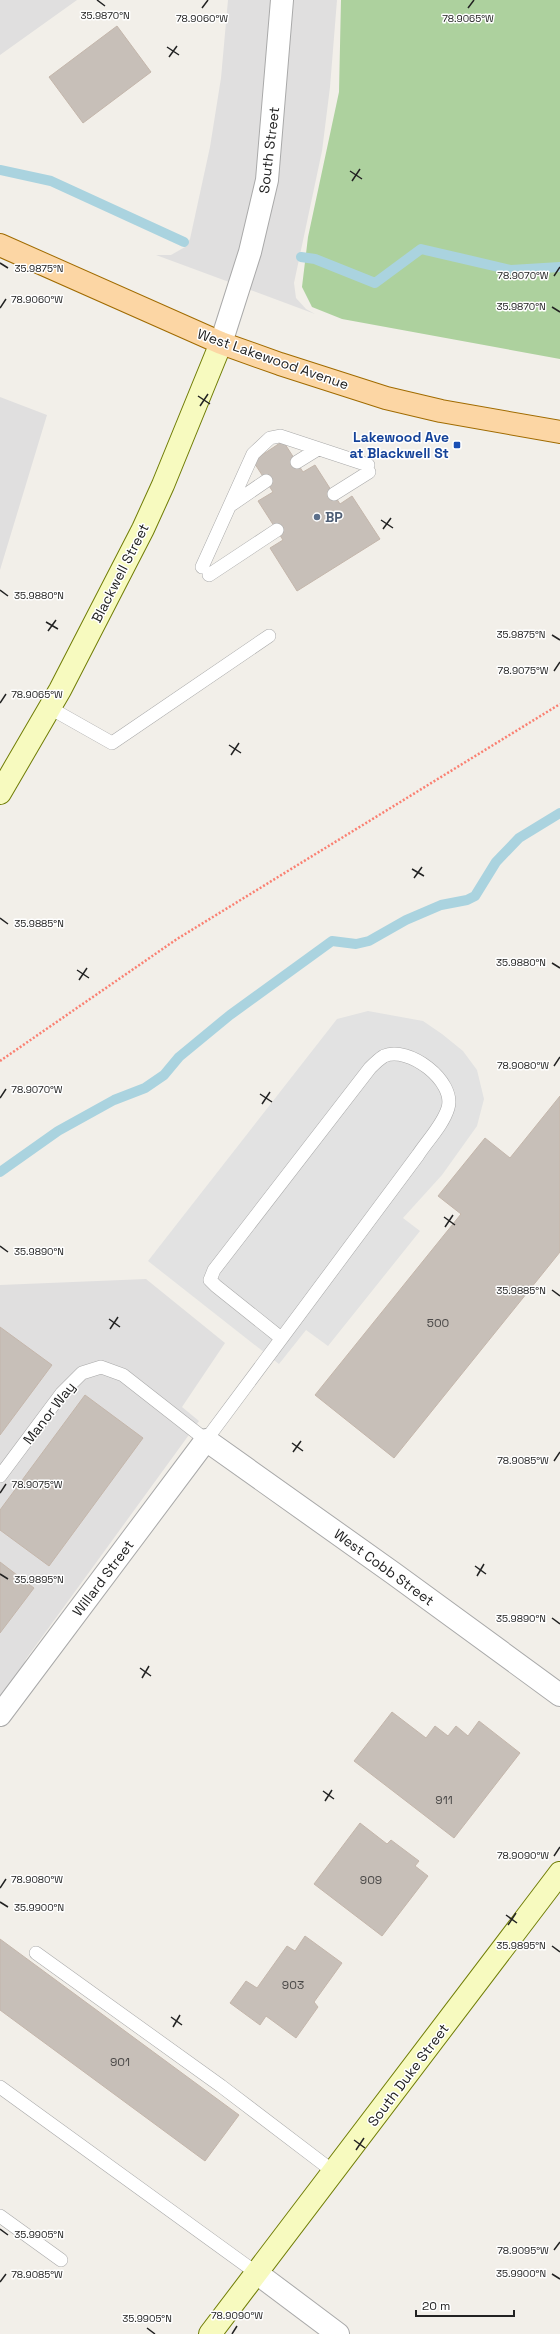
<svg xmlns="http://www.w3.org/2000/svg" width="560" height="2334" font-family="'Space Grotesk',sans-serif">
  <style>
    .residential { fill: #e0dfdf }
    .forest { fill: #add19e }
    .parking { fill: #e2e2e2 }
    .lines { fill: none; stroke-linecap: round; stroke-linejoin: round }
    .stream { stroke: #aad3df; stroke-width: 10 }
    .building { fill: #c7bfb8; stroke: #c4b6ab }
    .lane-casing { stroke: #a9a9a9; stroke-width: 14 }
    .street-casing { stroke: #a9a9a9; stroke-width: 24 }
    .secondary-casing { stroke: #707d05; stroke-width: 24 }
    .primary-casing { stroke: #a06b00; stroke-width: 24 }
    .path { stroke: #fa8072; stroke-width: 2.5; stroke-dasharray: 2 2; stroke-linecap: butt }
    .lane { stroke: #fff; stroke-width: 13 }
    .street { stroke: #fff; stroke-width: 22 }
    .secondary { stroke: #f7fabf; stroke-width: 22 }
    .primary { stroke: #fcd6a4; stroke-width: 22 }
    .ticks { fill: none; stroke: #222; stroke-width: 1.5 }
    .transit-dot { fill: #1a4fb4; stroke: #fff; stroke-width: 1.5 }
    .service-dot { fill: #5c6f8a; stroke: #fff; stroke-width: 1.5 }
    .labels { text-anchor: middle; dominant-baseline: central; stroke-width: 3; stroke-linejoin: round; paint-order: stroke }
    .number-label { font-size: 12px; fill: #4b4948 }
    .street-label { font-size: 14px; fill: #222; stroke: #fff }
    .transit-label { font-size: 14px; font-weight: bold; fill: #164399; stroke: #fff; text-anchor: end }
    .service-label { font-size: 14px; font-weight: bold; fill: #4e5e75; stroke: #fff; text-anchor: start }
    .ticks-label { font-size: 10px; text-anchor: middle; fill: #222; stroke: #fff; stroke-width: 3; stroke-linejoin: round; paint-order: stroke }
  </style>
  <rect width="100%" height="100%" fill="#f2efe9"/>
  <!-- residential -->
  <path class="residential" d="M0,0H77L0,55Z
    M228,0H337L330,87L322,151L294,283L296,298L306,309L315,314L156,255H171L185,247L190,239L210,147L221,78Z
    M0,397L47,415L0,570Z
    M146,1279L225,1343L182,1407L199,1421L26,1659L0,1718V1285Z"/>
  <!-- forest -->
  <path class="forest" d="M341,0H560V359L342,319L312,307L302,287L308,237L339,92Z"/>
  <!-- parking -->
  <path class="parking" d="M368,1011L423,1021L442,1034L463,1051L477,1070L484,1099L477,1126L442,1175L403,1218L420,1231L328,1346L306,1330L279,1364L148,1261L337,1019Z"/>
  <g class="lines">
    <!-- stream -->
    <path class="stream" d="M0,170L51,181L184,242
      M301,257L315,259L375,283L421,249L511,270L560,267
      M0,1172L58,1131L114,1100L145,1088L164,1075L179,1057L230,1015L332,941L356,944L369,941L406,920L441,905L467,900L475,896L496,862L519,838L560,813"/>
  </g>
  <!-- building -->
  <path class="building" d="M117,26L151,72L83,123L49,77Z
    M283,441L303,472L315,465L340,504L352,496L380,539L297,591L270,548L283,540L258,501L273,492L253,461Z
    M560,1096V1252L394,1458L315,1395L461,1214L438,1196L485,1138L510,1158Z
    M0,1327L52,1365L0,1435Z
    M85,1395L143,1438L49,1566L0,1530V1510Z
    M0,1562L34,1588L0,1633Z
    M392,1712L426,1738L435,1726L448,1736L456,1726L468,1736L479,1721L520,1753L454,1838L354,1761Z
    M360,1823L387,1844L391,1840L419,1861L415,1866L428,1876L382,1936L314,1884Z
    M305,1936L342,1963L314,2002L318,2007L296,2038L266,2016L260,2025L230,2003L246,1981L257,1988L287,1946L295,1951Z
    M0,1939L239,2115L205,2161L0,2010Z"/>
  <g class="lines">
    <!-- lane casing -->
    <g class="lane-casing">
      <path id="lane" d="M297,462L318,449
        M334,494L369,472
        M231,505L266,481
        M202,567L253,454L270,438L280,436L368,465
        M209,575L277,530
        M50,708L112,743L269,636
        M0,1476L62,1393L82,1373L101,1367L123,1375L206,1440L418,1155C427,1141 443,1125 448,1108C456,1081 408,1045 384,1056C379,1059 374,1064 370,1068L214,1270L210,1280L216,1286L281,1338
        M36,1953L221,2086L334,2172
        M0,2087L258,2274
        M0,2216L61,2260"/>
    </g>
    <!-- street casing -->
    <g class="street-casing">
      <path id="street" d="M221,343L250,252L267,180L282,0
        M0,1715L206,1440L393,1573L560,1695
        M258,2274L338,2334"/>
    </g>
    <!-- secondary casing -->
    <g class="secondary-casing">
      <path id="secondary" d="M0,793L60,690L143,529L163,485L221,343
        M210,2334L560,1873"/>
    </g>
    <!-- primary casing -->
    <g class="primary-casing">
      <path id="primary" d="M0,245L221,343L280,364L386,398L441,411L560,432"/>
    </g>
    <!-- path -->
    <path class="path" d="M0,1061L177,939L560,704"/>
    <!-- lane -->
    <use href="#lane" class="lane"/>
    <!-- street -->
    <use href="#street" class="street"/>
    <!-- secondary -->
    <use href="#secondary" class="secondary"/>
    <!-- primary -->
    <use href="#primary" class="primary"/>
  </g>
  <!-- ticks -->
  <path class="ticks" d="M97,0L105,6M202,8L208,0M468,8L474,0M167,47L179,55M169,57L177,46M350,171L362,179M352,181L360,169M0,263L8,268M554,276L560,267M552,307L560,312M0,308L6,299M198,396L210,404M200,406L208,394M381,520L393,528M383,529L391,518M0,590L8,596M46,622L58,629M48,631L56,620M552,635L560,640M554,671L560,662M0,703L6,694M229,745L241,753M231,755L239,743M412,869L424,876M414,878L422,867M0,918L8,924M552,963L560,968M77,970L89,978M79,980L87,968M554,1066L560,1057M260,1094L272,1102M0,1098L6,1089M262,1104L270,1092M444,1217L455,1225M445,1227L453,1215M0,1246L8,1252M552,1290L560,1296M109,1319L120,1327M110,1329L118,1317M292,1443L303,1451M293,1452L301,1441M554,1461L560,1452M0,1493L6,1484M475,1566L486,1574M0,1574L8,1579M477,1576L484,1564M552,1618L560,1624M140,1668L151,1676M142,1678L149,1666M323,1791L334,1799M325,1801L332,1790M554,1856L560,1847M0,1888L6,1879M0,1902L8,1907M506,1915L517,1923M508,1925L516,1913M552,1946L560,1952M171,2017L182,2025M173,2027L180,2015M354,2140L365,2148M356,2150L364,2138M0,2229L8,2235M554,2250L560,2242M552,2274L560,2279M0,2282L6,2274M147,2328L155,2334M232,2334L237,2326"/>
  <!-- markers -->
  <rect class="transit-dot" x="453" y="441" width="8" height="8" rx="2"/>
  <circle class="service-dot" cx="317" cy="517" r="4"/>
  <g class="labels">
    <!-- number labels -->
    <g class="number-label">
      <text x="438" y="1323">500</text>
      <text x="444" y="1800">911</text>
      <text x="371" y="1880">909</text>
      <text x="293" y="1985">903</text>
      <text x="120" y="2062">901</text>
    </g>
    <!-- street labels -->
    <g class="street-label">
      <text transform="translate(269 150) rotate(-83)">South Street</text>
      <text transform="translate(273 359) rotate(19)">West Lakewood Avenue</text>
      <text transform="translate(120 573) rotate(-63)">Blackwell Street</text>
      <text transform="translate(49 1413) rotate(-52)">Manor Way</text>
      <text transform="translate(384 1567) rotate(36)">West Cobb Street</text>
      <text transform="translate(103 1578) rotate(-53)">Willard Street</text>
      <text transform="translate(408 2075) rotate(-53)">South Duke Street</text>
    </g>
    <!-- transit labels -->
    <g class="transit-label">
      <text x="449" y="437">Lakewood Ave<tspan x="449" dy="16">at Blackwell St</tspan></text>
    </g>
    <!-- service labels -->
    <g class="service-label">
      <text x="325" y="517">BP</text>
    </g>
  </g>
  <g class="ticks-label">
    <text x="105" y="19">35.9870°N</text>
    <text x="202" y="22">78.9060°W</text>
    <text x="468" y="22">78.9065°W</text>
    <text x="39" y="272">35.9875°N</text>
    <text x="523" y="279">78.9070°W</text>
    <text x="37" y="303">78.9060°W</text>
    <text x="521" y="310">35.9870°N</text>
    <text x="39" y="599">35.9880°N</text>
    <text x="521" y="638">35.9875°N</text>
    <text x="523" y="674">78.9075°W</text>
    <text x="37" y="698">78.9065°W</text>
    <text x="39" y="927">35.9885°N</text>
    <text x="521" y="966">35.9880°N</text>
    <text x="523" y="1069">78.9080°W</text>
    <text x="37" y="1093">78.9070°W</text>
    <text x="39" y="1255">35.9890°N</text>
    <text x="521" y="1294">35.9885°N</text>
    <text x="523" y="1464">78.9085°W</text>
    <text x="37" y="1488">78.9075°W</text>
    <text x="39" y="1583">35.9895°N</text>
    <text x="521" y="1622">35.9890°N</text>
    <text x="523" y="1859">78.9090°W</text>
    <text x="37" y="1883">78.9080°W</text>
    <text x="39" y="1911">35.9900°N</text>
    <text x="521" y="1949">35.9895°N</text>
    <text x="39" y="2238">35.9905°N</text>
    <text x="523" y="2254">78.9095°W</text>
    <text x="521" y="2277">35.9900°N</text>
    <text x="37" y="2278">78.9085°W</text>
    <text x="237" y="2319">78.9090°W</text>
    <text x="147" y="2322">35.9905°N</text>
  </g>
  <!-- scale -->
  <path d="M416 2310v6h98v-6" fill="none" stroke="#222222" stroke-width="2"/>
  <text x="422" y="2310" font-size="12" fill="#222222" stroke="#ffffff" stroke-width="3" paint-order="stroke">20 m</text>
</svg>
